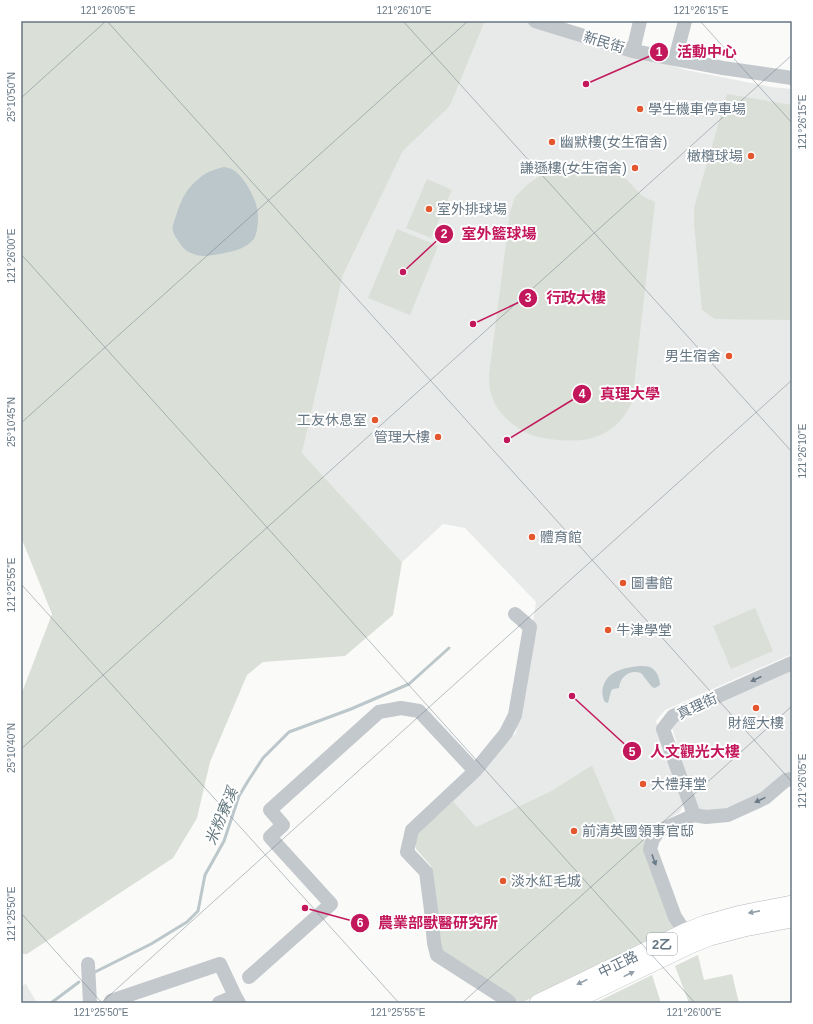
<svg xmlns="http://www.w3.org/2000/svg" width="813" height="1024" font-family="Arial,'Noto Sans TC',sans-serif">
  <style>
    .built { fill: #e8e9e9 }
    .green { fill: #dadfd7 }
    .water { fill: #bbc7cb }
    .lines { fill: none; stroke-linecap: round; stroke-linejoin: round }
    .stream { stroke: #bbc7cb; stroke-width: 3 }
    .major-casing { stroke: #b5babe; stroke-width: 18 }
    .minor { stroke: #c3c8cc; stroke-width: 14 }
    .major { stroke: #fff; stroke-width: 17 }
    .oneway { fill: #6a7a87 }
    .oneway2 { fill: #939fa8 }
    .ticks { fill: none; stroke: #657683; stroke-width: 1; stroke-opacity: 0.45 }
    .poi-dot { fill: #e4572e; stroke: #fff; stroke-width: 1.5 }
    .labels { text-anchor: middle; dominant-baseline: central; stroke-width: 4; stroke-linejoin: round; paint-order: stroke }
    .shield { fill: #fff; stroke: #939fa8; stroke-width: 1 }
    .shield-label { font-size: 13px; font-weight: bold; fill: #657683 }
    .street-label { font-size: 14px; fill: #657683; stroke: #fff }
    .poi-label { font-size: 14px; fill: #657683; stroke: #fff; text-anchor: start }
    .water-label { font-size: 15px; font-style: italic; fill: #60757c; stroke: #fff }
    .leader { fill: none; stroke: #c2185b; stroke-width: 1.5 }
    .callout-dot { fill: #c2185b; stroke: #fff; stroke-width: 1.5 }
    .mark-label { font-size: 12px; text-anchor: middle; font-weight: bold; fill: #fff }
    .callout-label { font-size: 15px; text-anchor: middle; font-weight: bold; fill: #c2185b; stroke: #fff; stroke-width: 4; stroke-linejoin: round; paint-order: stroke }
    .neatline { fill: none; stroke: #657683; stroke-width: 1.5 }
    .ticks-label { font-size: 10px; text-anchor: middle; fill: #657683 }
  </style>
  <rect width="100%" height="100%" fill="#fafaf8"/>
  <!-- built -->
  <path class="built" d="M485,21H521L544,27L686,70L771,87L792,89V654L665,710L656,721L685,801L680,812L654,829L624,840L592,765L553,790L476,827L453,801L516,733L536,602L465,528L443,524L402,562L302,453L343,275L403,151L450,106Z
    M792,666V776L761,796L723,809L697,812L672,727L678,717Z
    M26,984L37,1003H21V986Z"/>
  <!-- green -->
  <path class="green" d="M21,21H485L450,106L403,151L343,275L302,453L402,562L393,615L345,656L263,662L247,675L210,762L197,818L173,858L27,954H21V695L52,614L21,537Z
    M727,94L792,105V320L715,319L702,310L694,223V208Z
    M577,166C592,167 609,169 623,177C630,182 635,189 641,195C645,198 651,200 655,202L632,403C629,407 627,412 624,416C617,426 604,435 592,438C575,443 545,440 529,434C517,429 501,416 495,404C490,394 489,386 489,375L510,212L515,197L528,184L543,174L562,167Z
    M427,179L452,190L431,238L406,228Z
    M397,229L438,246L410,315L368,298Z
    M755,608L773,651L731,669L713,626Z
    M592,765L624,840L654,829L648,846L674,928L673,930L521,1003L440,950L431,866L416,849L415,835L453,801L476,827L553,790Z
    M698,955L704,980L732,974L739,1003H689L675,966Z
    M652,975L661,1003H595Z"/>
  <!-- water -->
  <path class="water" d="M224,167C227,168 231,168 233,170C243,175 255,197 257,208C259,216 258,234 253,240C244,250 232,251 220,254C207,256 199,258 187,251C184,249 181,245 179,242C177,239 174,235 173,231C172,227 174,221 176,216C181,199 187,187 202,176C209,171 216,169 224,167Z
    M639,666C643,666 647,666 650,667C657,670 660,679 660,685L655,688L652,687L641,673C629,669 620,677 619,688L613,689L611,691L608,703L605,702C602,697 602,692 603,687C608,670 625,668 639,666Z"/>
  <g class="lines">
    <!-- stream -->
    <path class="stream" d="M95,972L151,944L187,922L198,911L205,875L224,841L239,796L248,781L263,758L289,732L351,709L409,684L449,648
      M51,1003L79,982"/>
    <!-- major casing -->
    <g class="major-casing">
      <path id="major" d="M538,1003L685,932L705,924L741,914L792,904
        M569,1003L690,945L710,937L744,928L792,919"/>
    </g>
    <!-- minor -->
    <path class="minor" d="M535,21L633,51L723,68L792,78
      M633,51L640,21
      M675,59L685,21
      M475,771L506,733L515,715L530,627L515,614
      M694,815L706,817L728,815L765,798L786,780L792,779
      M688,941L685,932L675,917L650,849L653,839L659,831L694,815L663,729L673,716L792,663
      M88,964L90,1003
      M249,977L331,904L270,837L283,825L270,810L379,712L401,708L419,711L475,771L412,830L407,852L426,872L431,910L434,943L437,955L507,1000L510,1003
      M111,1001L220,964L235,996
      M219,1003L235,996L239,1003"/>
    <!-- major -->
    <use href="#major" class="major"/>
  </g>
  <!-- one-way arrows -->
  <defs><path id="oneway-solid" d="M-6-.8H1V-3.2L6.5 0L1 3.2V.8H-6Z"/></defs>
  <g class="oneway">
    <use href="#oneway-solid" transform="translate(756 679) rotate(156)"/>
    <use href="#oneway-solid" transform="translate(760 800) rotate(154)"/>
    <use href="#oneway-solid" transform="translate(654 860) rotate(70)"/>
  </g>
  <g class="oneway2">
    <use href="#oneway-solid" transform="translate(754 912) rotate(169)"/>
    <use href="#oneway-solid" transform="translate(629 974) rotate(-26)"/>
    <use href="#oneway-solid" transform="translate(582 982) rotate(154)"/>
  </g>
  <!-- ticks -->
  <path class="ticks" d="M107,21L792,782M403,21L792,452M700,21L792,123M21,98L106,21M21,254L695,1003M21,423L468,21M21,584L399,1003M21,749L792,55M21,913L102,1003M101,1003L792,380M462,1003L792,706"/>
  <!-- markers -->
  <g class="poi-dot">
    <circle cx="640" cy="109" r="4"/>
    <circle cx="552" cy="142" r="4"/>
    <circle cx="751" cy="156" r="4"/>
    <circle cx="635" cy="168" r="4"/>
    <circle cx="429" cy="209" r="4"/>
    <circle cx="729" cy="356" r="4"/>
    <circle cx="375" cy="420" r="4"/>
    <circle cx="438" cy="437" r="4"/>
    <circle cx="532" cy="537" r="4"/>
    <circle cx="623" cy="583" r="4"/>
    <circle cx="608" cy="630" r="4"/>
    <circle cx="756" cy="708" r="4"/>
    <circle cx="643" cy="784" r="4"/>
    <circle cx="574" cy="831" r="4"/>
    <circle cx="503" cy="881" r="4"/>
  </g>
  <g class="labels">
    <!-- shield labels -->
    <rect class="shield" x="647" y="933" width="30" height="22" rx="3"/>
    <g class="shield-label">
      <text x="662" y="944">2乙</text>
    </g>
    <!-- street labels -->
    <g class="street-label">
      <text transform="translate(604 42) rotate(17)">新民街</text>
      <text transform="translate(697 706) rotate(-25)">真理街</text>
      <text transform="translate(618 964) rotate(-26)">中正路</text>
    </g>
    <!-- poi labels -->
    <g class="poi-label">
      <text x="648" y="109">學生機車停車場</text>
      <text x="560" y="142">幽默樓(女生宿舍)</text>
      <text x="743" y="156" text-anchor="end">橄欖球場</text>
      <text x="627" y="168" text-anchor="end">謙遜樓(女生宿舍)</text>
      <text x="437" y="209">室外排球場</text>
      <text x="721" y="356" text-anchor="end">男生宿舍</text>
      <text x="367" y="420" text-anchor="end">工友休息室</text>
      <text x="430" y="437" text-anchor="end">管理大樓</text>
      <text x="540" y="537">體育館</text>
      <text x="631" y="583">圖書館</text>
      <text x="616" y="630">牛津學堂</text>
      <text x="756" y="723" text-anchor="middle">財經大樓</text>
      <text x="651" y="784">大禮拜堂</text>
      <text x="582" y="831">前清英國領事官邸</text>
      <text x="511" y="881">淡水紅毛城</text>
    </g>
    <!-- water labels -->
    <g class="water-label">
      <text transform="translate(221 816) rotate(-67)">米粉寮溪</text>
    </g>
  </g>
  <!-- callouts -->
  <path class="leader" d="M586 84L659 52M403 272L444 234M473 324L528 298M507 440L582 394M572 696L632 751M305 908L360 923"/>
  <g class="callout-dot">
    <circle cx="586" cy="84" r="4"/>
    <circle cx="403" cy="272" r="4"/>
    <circle cx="473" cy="324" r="4"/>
    <circle cx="507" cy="440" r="4"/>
    <circle cx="572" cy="696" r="4"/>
    <circle cx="305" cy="908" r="4"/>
    <circle cx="659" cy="52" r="10"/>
    <circle cx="444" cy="234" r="10"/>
    <circle cx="528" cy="298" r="10"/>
    <circle cx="582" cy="394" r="10"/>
    <circle cx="632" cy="751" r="10"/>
    <circle cx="360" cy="923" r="10"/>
  </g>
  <g class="mark-label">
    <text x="659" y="56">1</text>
    <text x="444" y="238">2</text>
    <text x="528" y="302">3</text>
    <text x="582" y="398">4</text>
    <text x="632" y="756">5</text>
    <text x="360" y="927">6</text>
  </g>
  <g class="callout-label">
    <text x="707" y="57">活動中心</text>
    <text x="499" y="239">室外籃球場</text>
    <text x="576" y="303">行政大樓</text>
    <text x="630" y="399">真理大學</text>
    <text x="695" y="757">人文觀光大樓</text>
    <text x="438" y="928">農業部獸醫研究所</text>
  </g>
  <!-- border -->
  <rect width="813" height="1024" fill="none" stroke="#ffffff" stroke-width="44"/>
  <rect x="22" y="22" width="769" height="980" class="neatline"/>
  <g class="ticks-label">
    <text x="108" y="14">121°26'05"E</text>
    <text x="404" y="14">121°26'10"E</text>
    <text x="701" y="14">121°26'15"E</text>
    <text transform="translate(11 97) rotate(-90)" y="4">25°10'50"N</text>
    <text transform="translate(802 122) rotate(-90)" y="4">121°26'15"E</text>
    <text transform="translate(11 256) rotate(-90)" y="4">121°26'00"E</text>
    <text transform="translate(11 422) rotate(-90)" y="4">25°10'45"N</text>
    <text transform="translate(802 451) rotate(-90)" y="4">121°26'10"E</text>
    <text transform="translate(11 585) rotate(-90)" y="4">121°25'55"E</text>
    <text transform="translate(11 748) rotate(-90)" y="4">25°10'40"N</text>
    <text transform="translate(802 781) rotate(-90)" y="4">121°26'05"E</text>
    <text transform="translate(11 914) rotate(-90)" y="4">121°25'50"E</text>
    <text x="101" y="1016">121°25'50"E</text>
    <text x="398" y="1016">121°25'55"E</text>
    <text x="694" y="1016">121°26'00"E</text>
  </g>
</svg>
